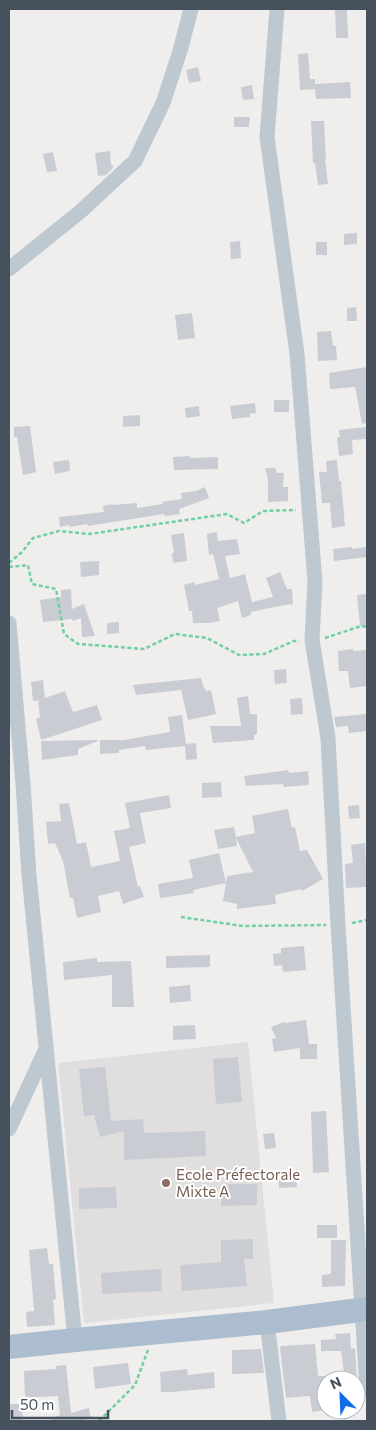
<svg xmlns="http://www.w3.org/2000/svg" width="376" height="1430" font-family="Commissioner,sans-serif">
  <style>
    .education { fill: #e1dedf }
    .building { fill: #caccd3 }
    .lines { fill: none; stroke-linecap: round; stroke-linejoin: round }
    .path { stroke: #6fd1a1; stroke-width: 2.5; stroke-dasharray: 4 2.5; stroke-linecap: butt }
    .street { stroke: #bdc8d1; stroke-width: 15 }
    .primary { stroke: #abbdce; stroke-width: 24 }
    .education-dot { fill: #8d6e63; stroke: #fff; stroke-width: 2 }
    .labels { text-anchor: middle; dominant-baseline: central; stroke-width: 4; stroke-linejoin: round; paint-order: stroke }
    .education-label { font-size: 15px; fill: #785e54; stroke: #fff; text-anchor: start }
  </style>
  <rect width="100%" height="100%" fill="#f0eded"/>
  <!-- education -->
  <path class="education" d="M248,1042L274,1303L84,1323L58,1063Z"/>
  <!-- building -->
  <path class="building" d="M335,9H347L348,38H336Z
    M308,53L310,79H315V84L350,82L351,98L316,99L315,89L300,90L298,54Z
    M198,67L201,81L189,83L186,70Z
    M252,85L254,99L243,100L241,87Z
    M234,117H250L249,127H234Z
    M311,121H324L326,159H325L328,184L318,185L315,163H313Z
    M110,151L111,165H113V168L106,175L98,176L95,153Z
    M53,152L57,171L47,172L43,154Z
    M357,233V244L344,245V234Z
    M240,241L241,258L231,259L230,242Z
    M316,242H327V255H316Z
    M356,307L357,321H347V308Z
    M192,313L195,338L178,340L175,315Z
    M331,331L333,346H336L337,360L318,361L317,332Z
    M367,367V423L362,424L355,387L330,389L329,373Z
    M274,400H289V412H274Z
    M255,403L256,413L250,414V417L232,419L230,406Z
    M199,406L200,416L186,418L185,408Z
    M140,415V426L123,427V416Z
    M28,426H30L36,472L23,475L17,437H14V427Z
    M366,427L367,439L352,440L353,454L339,456L337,437H340L339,430Z
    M190,456V458L218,457V469L174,470L173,457Z
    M69,460L70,471L55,474L53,462Z
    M337,460L339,481H341L345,526L332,528L330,503H322L319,472H327L326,461Z
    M265,468H275L277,473H284L283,487H288V501L268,502V479Z
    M205,487L209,498L179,509L180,514L165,516L164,514L88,526L87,524L69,527V525L60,527L59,517L104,512L103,506L113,504V505L137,503V508L163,504L162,502L182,499L181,493L196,491Z
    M217,532L218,541L237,539L240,554L225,556L230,578L245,574L252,602L273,597L266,578L280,572L287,589H292L293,604L279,606L251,612V615L242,618L238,601L217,608L220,621L208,623H193L192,611H189L184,585L194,582L195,585L219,579L213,554L209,555L207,534Z
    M184,533L187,561L173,563L172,553H174L171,535Z
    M352,547V549L367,547V557L334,561L333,549Z
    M99,561V575L81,577L80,562Z
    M71,589L72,609L84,604L95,636L82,637L81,618L73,621L72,619L43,622L40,600L61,597V590Z
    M367,594V626H360L357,595Z
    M119,622V633L107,634V623Z
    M353,649V651L367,650V686L350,688L348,671H339L338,651Z
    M286,669L287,683L275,684L274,670Z
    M201,678L204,688H205L206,691L211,690L216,714L188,720L181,690L136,695L133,685Z
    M43,680L45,698L65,691L73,712L97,705L102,720L41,740L36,719L40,717L38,701L41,700L33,701L31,682Z
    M248,696L250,714H257V734L254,735V740L213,743L210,726H241L237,698Z
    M302,698L303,714L291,715L290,699Z
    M367,714V731L349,733L348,726L336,727L334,717Z
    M182,715L186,744L196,743L197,759L186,760L185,746L146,750L145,746L119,750V753L100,754V740H124L170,732L168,717Z
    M97,740L98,741L78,749V755L42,760L41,741Z
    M288,770L289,773L308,771L309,785L284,787L283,784L246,786L244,776Z
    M221,782L222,797L202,798V783Z
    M169,795L171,808L140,813L146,843L129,847L138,887L140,886L144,897L123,904L119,891L98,896L101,912L77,918L73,898H70L63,861L55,843L48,844L46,822L61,821L59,804L69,803L77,844L86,842L91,867L120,861L114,831L130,828L125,803Z
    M359,805L360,818L349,819L348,806Z
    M288,809L292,828L295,827L300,851L307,850L323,879L302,891L301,889L275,895L276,904L237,909V904L223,901L227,876L253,872L236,838L237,846L218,849L214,830L234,827L236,837L255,833L252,816Z
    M365,843L367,887L346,888L345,864L353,863L351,845Z
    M219,853L226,883L193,890L194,893L160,898L158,884L193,878L189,860Z
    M304,946L306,970L283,972L282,965L274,966L273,954L281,953V948Z
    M210,955V967L166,968V956Z
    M97,958V962L131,961L134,1007H112V975L64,980L63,962Z
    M190,985L191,1001L170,1003L169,987Z
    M306,1020L309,1044H317V1059H300V1048L274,1052L272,1039L276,1038L271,1027L284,1022L285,1023Z
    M195,1025L196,1039L173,1040V1026Z
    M238,1057L242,1102L216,1104L213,1059Z
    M105,1067L111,1121L143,1119L144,1133L205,1131L206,1156L124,1160V1131L100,1137L94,1115L84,1116L79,1069Z
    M326,1111L329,1172L313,1173L311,1112Z
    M274,1133L276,1148L265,1149L263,1134Z
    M296,1174L297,1187L279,1188L278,1175Z
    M221,1184H257V1205L221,1206Z
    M116,1187L117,1208L79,1209V1188Z
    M317,1225H337V1238H317Z
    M253,1239V1259H244L247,1286L182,1291L180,1265L221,1262V1240Z
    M331,1240H346L345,1286L322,1287V1275L331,1274Z
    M47,1248L49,1264H53L56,1299L53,1300L55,1325L27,1327L26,1312L34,1311L29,1250Z
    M161,1269L162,1291L102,1294L101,1273Z
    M350,1333L351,1349L355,1348L357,1380H345L341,1351H321V1340L336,1339L335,1334Z
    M315,1344L318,1376H326V1410L312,1412L310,1396L286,1398L280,1348L281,1346Z
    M261,1349L264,1373L232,1374V1350Z
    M128,1363L131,1384L95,1389L93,1367Z
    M66,1365L71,1413L89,1408L91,1418L78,1421H52L51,1418L60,1415L58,1396L25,1398L24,1371L56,1369V1366Z
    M187,1369L188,1375L214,1372L215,1388L172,1392H161L160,1372Z
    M9,1404H22L23,1421H9Z"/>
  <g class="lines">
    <!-- path -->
    <path class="path" d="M9,563L22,552L33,538L59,531L89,534L227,514L244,523L263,511L296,510
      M9,567L28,565L32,584L56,589L64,634L78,644L144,649L175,634L207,638L239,655L264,654L294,641H299
      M325,638L361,626L367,627
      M181,917L243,926L326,925
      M352,923L367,920
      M99,1421L135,1385L148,1350"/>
    <!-- street -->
    <path class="street" d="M277,9L267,137L297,354L315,582L312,640L328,738L338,925L367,1389
      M9,269L81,211L135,161L163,103L180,51L191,9
      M9,623L23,784L29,875L75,1340
      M9,1129L46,1049
      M267,1322L279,1421"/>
    <!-- primary -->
    <path class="primary" d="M9,1347L75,1340L267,1322L367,1309"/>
  </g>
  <!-- markers -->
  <circle class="education-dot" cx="166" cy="1183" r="5"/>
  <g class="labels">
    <!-- education labels -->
    <g class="education-label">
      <text x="176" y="1174">Ecole Préfectorale<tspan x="176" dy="17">Mixte A</tspan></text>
    </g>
  </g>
  <!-- border -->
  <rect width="376" height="1430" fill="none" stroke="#45515c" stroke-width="20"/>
  <!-- north arrow -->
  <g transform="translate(341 1395) rotate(336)"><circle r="24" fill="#ffffff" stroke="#b5b9be"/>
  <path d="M0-4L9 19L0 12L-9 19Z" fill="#0f6de9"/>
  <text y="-8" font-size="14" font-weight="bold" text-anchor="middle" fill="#45515c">N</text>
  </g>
  <!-- scale -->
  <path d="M12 1410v8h96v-8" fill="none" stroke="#45515c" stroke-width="2.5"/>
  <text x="20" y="1410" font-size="15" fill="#45515c" stroke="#ffffff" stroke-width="4" paint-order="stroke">50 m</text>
</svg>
